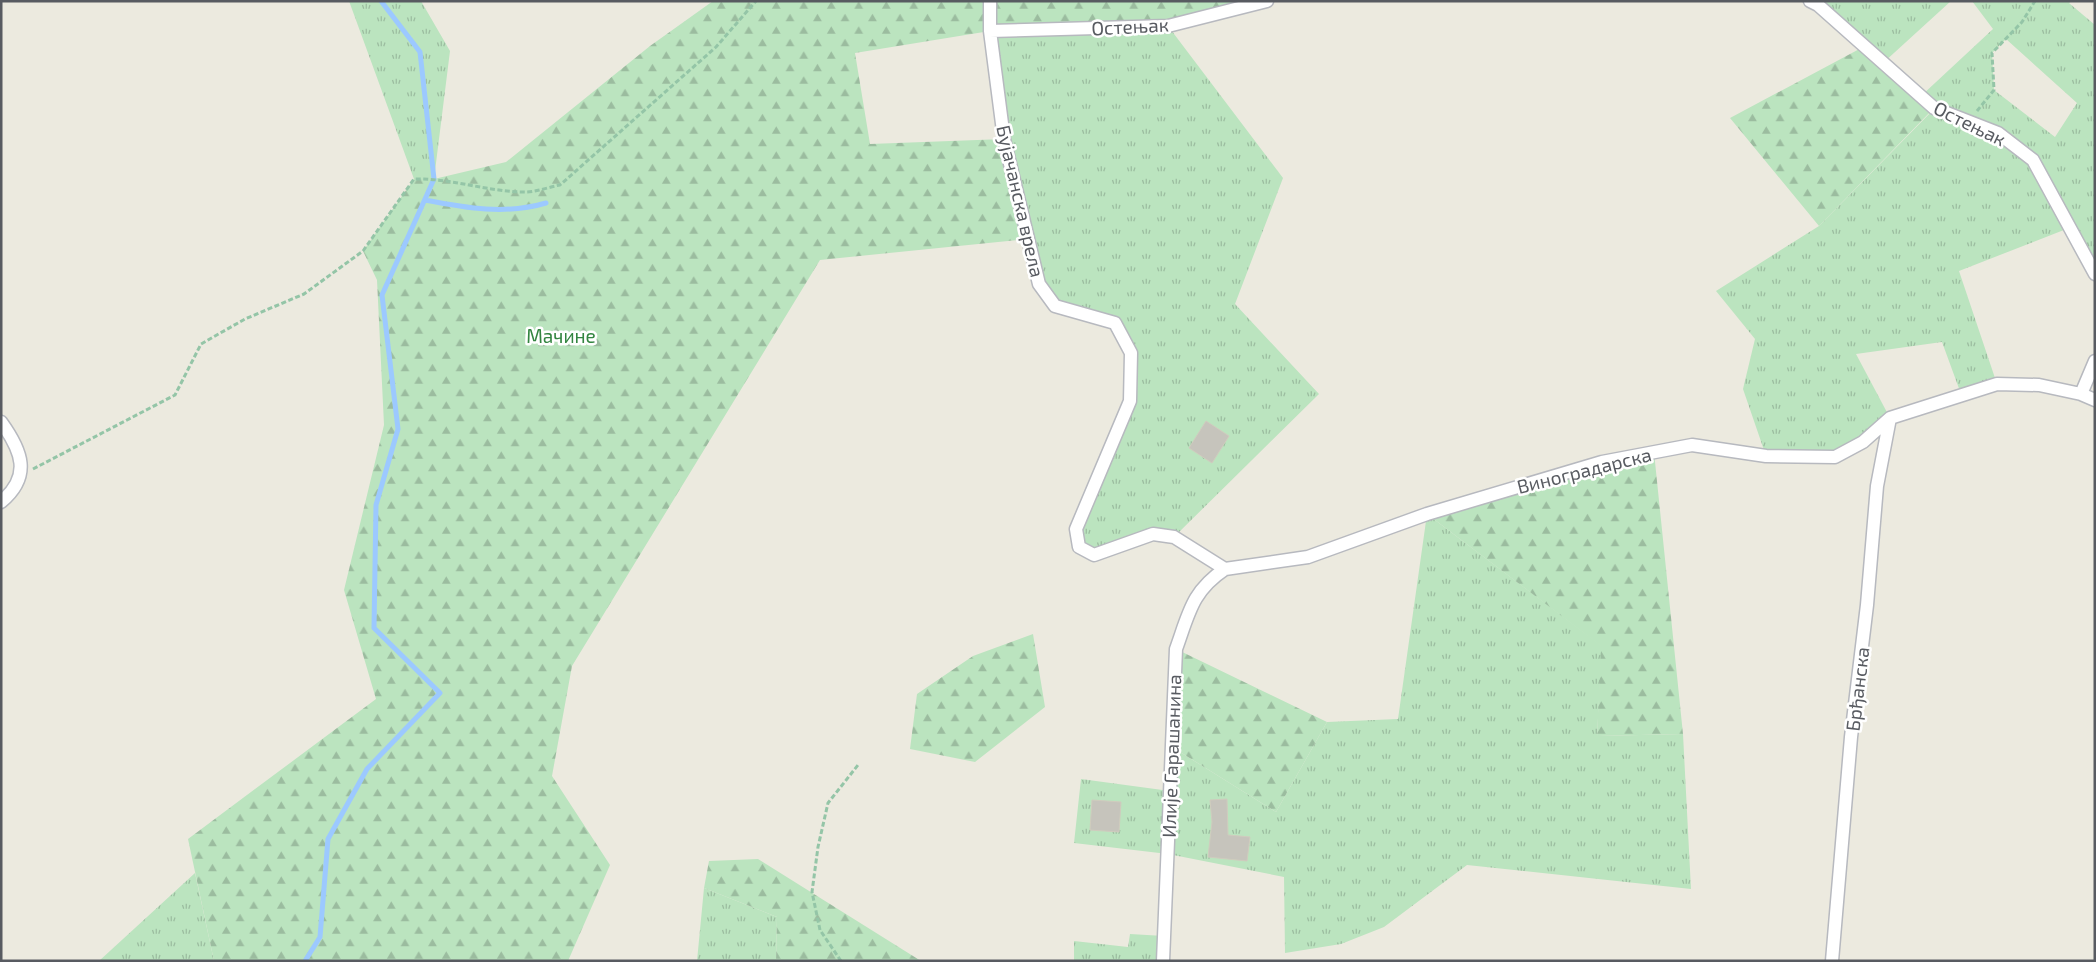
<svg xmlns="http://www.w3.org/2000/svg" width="2096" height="962" font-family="'Exo 2',sans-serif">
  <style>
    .grass { fill: url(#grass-tufts); fill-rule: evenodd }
    .forest { fill: url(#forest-firs) }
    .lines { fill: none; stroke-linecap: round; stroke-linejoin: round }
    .stream { stroke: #9cc9ff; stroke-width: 5 }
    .building { fill: #c6c4bc; stroke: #d0ccbe }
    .minor-casing { stroke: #b7b9bf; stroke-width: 15 }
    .path { stroke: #94c5a7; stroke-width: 3; stroke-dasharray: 5 2.5; stroke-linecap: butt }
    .minor { stroke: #fff; stroke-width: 12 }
    .labels { text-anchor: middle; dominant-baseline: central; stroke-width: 5; stroke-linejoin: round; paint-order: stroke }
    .street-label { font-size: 19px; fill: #585b61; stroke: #fff }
    .park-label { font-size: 19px; fill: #338540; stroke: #fff }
  </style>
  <defs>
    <pattern id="grass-tufts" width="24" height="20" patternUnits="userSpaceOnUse" patternTransform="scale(1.25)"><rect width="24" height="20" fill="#bbe4bf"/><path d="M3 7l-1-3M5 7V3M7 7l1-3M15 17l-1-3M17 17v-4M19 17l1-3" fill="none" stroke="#9bbc9f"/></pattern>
    <pattern id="forest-firs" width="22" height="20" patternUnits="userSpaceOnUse" patternTransform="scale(1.25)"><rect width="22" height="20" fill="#bbe4bf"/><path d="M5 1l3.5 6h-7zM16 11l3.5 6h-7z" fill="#9bbc9f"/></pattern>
  </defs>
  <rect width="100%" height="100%" fill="#eceadf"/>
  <!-- grass -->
  <path class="grass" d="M349,1H421L450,51L434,179H414Z
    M1824,1H1951L1883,63L1818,5Z
    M1972,1H2072L2069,3L2095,25V274L2069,228L1959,271L1997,384L1961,394L1942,342L1856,354L1890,418L1835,457L1766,456L1743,389L1755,339L1716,291L1819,226L1934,109L1921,96L1993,29ZM2006,39L2077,103L2055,137L1994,90L1992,53Z
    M1168,26L1283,178L1235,304L1319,394L1174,537L1153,535L1094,555L1079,547L1076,529L1130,401L1131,353L1115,323L1055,306L1039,284L1027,239L990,31Z
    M1427,514L1602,646L1597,736L1683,734L1691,889L1467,865L1384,927L1341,944L1285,953L1284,877L1168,854L1074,843L1081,779L1170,791L1172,747L1276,812L1327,722L1398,719Z
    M195,873L214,961H99Z
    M704,888L777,917L776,961H697Z
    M1130,934L1164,936L1163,961H1074V941L1128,947Z"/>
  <!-- forest -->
  <path class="forest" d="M713,1H1267L1168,26L990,31L855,53L870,144L1004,139L1027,239L820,260L572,666L552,776L610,865L568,961H214L188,839L376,699L344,590L384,425L377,280L363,251L414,179H434L506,162L650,46Z
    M1865,46L1934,108L1819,226L1730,118Z
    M1654,452L1683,734L1597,736L1601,646L1427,514Z
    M1033,634L1045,707L975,762L910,749L917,694L973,656Z
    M1176,649L1327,722L1276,812L1172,747Z
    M758,859L921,961H776L777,917L704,888L709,861Z"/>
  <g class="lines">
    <!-- stream -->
    <path class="stream" d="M425,200C466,208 506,215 546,203
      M305,961L320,937L328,839L367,769L440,693L374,628L376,505L398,429L382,295L434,179L420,52L381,1"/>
  </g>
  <!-- building -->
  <path class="building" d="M1206,421L1229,436L1212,463L1189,448Z
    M1227,799L1228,835L1250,837L1247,861L1208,857L1212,822L1210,800Z
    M1092,800L1121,802L1119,832L1090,830Z"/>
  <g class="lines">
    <!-- minor casing -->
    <g class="minor-casing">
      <path id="minor" d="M990,1V31L1004,139L1039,284L1055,306L1115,323L1131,353L1130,401L1076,529L1079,547L1094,555L1153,534L1174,537L1225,569L1308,557L1427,514L1602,462L1692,445L1766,456L1835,457L1863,442L1890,418L1997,384L2039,385L2081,394L2095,400
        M1810,1L1818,5L1934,108L1998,133L2033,160L2095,274
        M990,31L1168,26L1267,1
        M2081,394L2095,361
        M1,422C22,451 32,476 1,502
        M1163,961L1176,649C1189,613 1192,591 1225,569
        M1832,961L1851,737L1867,605L1877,486L1890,418"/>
    </g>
    <!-- path -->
    <path class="path" d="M1977,111L1994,90L1992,53L2022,22L2035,1
      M33,469L175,395L201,344L245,319L304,294L363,251L414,179C452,178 488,192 525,192C536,192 549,187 560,185L716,47L756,1
      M841,961L820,930L812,892L818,847L828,803L858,765"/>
    <!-- minor -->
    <use href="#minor" class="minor"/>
  </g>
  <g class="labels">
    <!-- street labels -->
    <g class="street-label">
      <text transform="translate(1130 26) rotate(-3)">Остењак</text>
      <text transform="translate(1970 123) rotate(26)">Остењак</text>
      <text transform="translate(1021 201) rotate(77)">Бујачанска врела</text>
      <text transform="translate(1584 470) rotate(-14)">Виноградарска</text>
      <text transform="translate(1857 689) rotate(-83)">Брђанска</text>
      <text transform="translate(1171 756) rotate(-88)">Илије Гарашанина</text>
    </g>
    <!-- park labels -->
    <g class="park-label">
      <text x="561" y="335">Мачине</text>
    </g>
  </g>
  <!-- border -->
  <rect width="2096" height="962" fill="none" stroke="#585b61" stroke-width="5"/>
</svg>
